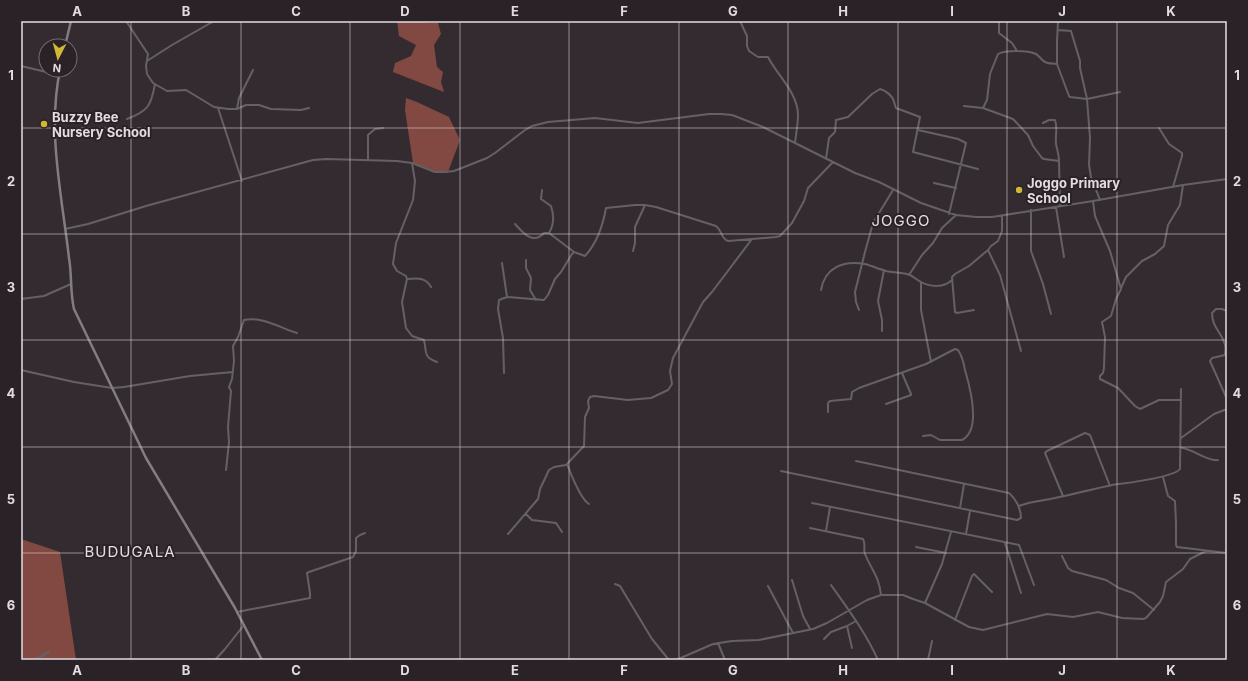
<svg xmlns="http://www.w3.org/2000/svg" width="1248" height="681" font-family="Inter,sans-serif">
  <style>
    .forest { fill: #824942 }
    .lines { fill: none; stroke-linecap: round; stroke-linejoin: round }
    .street { stroke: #646165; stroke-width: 2 }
    .secondary { stroke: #827d83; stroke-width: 2.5 }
    .grid { fill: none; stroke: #e2dce0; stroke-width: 1; stroke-opacity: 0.55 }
    .poi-dot { fill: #d1b736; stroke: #2a2227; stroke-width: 1.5 }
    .labels { text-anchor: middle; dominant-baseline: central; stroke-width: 4; stroke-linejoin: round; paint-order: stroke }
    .poi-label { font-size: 13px; font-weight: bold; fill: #e2dce0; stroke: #2a2227; text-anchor: start }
    .quarter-label { font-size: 15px; letter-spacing: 1px; fill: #e2dce0; stroke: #2a2227 }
    .neatline { fill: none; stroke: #e2dce0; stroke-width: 1.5 }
    .grid-label { font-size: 13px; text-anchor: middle; font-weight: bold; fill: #e2dce0 }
  </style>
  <rect width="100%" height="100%" fill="#342b31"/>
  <!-- forest -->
  <path class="forest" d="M397,21H428L429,23H438L441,34L434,45L437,67L443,72L441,82L444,92L393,72L395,63L411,56L416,45L399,36Z
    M406,98L417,102L449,117L460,140L448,172L435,171L413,163L405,110Z
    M21,539L60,552L76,660H21Z"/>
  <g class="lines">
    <!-- street -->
    <path class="street" d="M126,21L148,54L146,66L147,74L153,83L167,91L186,90L214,107L228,109H237L246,105H259L271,109L301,110L309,108
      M740,21L747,36V46L749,51L758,57H768C777,75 798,93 798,115C798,124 796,134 795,143
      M999,21V33L1012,43L1017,51
      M1058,30L1071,31L1080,61V68L1087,99L1120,92
      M147,61L172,45L214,21
      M1057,64V42L1058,21
      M21,66L59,75
      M964,106L983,108L1013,119L1028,135L1033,146L1042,158L1044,159L1059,161L1060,206
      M218,108L242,181
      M983,108L987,100L990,74L998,54C1005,50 1028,50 1036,54C1040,56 1042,62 1048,63C1051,64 1054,63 1057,64L1069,96L1070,97L1087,99L1090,138L1089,165L1091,177L1100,200
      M237,109L239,98L253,70
      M127,119C148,111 151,106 155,84
      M1043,123L1049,120H1055C1058,128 1055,136 1056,144C1057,150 1059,154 1059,161
      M1159,128L1169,144L1182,153V156L1173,187
      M918,130L958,139L966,143L949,214
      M826,159L829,138L835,132L836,120L848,117L872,94L880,89C885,90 893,96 894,102C895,104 895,106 896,108L920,117L913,152L978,169
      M368,160V135L375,129L383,128
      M412,163L415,181L413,200L396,243L393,264L397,271L406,276L407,279L402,302L406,328L412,336L424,340C427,353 423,357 437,362
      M934,183L956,188
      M542,190L541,199L551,206C554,215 554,225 549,233
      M1093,201L1095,216L1110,251L1121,289L1116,299L1111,316L1102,322L1105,337L1104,368L1103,373L1100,376V379L1118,388L1135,406L1140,409L1159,400H1181
      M1056,207L1064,257
      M1031,210V251L1043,284L1051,314
      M515,224C523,233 533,245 544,233H549L574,252
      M65,229L88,224L146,206L313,160L326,159L397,161L412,163L435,172H445L454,171L487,158L495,153L525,130L532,126L548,122L595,118L638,123L709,114H721L732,115L763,127L855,173L879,182L921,203L956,215L976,217H992L1093,201L1183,185L1227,179
      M988,250L1000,275L1021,351
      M633,251L635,243V227L645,205
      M526,260V268L531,278L530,290L536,300
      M502,263L507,297
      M909,275L922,255L933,243L942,228L956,215
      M407,279C417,278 426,277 431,287
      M921,282V310L931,362
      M1121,288L1126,277L1142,261L1155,254L1164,246L1168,225L1180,205L1183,185
      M821,290C825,267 844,260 865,264C872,266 879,269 886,271C894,273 903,272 910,275C914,277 917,280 921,282C930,287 944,288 952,280
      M21,299L44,296L71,284
      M859,310L856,302L855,292L865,252L873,223L893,190
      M974,310L957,313L955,312L952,277L955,274L969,266L988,250L991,246L998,241L1002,231V215
      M1227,311L1222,309H1216L1212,313C1212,328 1222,332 1225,345C1226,348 1225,352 1225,355L1212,358L1210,361L1227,399
      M882,331V320L878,301L884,270
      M21,370L74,382L112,388L124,387L190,376L233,372
      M504,373L503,338L498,309L499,300L507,297L544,300L548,295L555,279L561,272L572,254L574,252L585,256C597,243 603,225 606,208L635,205H645L656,207L716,226C722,230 721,239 728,241L776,237L780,236L792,223L804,201L808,188L833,162
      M886,404L911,395V394L902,373
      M828,412V403L830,401L851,399L852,392L859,388L926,364L955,349L958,350C962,356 964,364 965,370C970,387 982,430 962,440H940L931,435L923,436
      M1181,438L1214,414L1227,409
      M1181,448C1190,447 1207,462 1218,460
      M567,464C571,474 580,499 589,504
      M226,470L229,442L228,427L231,391L229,387L232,379L234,361L233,346L238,337L244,320C262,316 280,328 297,333
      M781,471L1017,520L1021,518C1021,509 1016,499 1009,493L856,461
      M1163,477L1168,496L1175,501L1176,522V545L1177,547L1227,553
      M1063,496L1045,453L1047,451L1085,433L1090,435L1110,486
      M812,503L1019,545L1034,585
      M1019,506C1031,501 1042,501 1055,498C1074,494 1093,489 1112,485C1126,483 1173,478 1180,469L1181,389
      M960,508L964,484
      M526,514L532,520L556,523L562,532
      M810,528L863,539C866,544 863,549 865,554C872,571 879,576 881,595
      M826,531L830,507
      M508,534L538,499L540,489L549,470L554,467L566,465L584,446L585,417L589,408L588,401L590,397L594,396L628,400L639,399L651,398L668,390L672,384L670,371L673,358L703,302L712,292L752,239
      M966,534L970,511
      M1005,543L1021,593
      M916,547L946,553
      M1062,556L1068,568L1072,571L1106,580L1119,588L1133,593L1154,610
      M792,580L803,616L810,629
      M615,584L620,586L652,639L669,660
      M831,585C848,609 866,633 878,660
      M768,586L793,633
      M925,603L942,564L951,532
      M237,612L310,598V593L307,573L309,572L353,557L356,551V538L360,535L365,533
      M955,620L972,576L974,574L992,592
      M824,639L831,632L847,626
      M718,643L725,660
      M852,648L847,626L856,621
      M31,660L38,658L49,652
      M215,660L225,649L244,625
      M676,660L713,644L732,641L759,640L813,629L827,623L867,600L881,595H903L913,599L925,603L969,627L983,630L1047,614L1073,617L1098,612L1122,618L1143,619L1146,618L1160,602L1163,596L1166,582L1183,569L1190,559L1206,551
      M928,660L932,641"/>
    <!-- secondary -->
    <path class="secondary" d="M65,46L71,21
      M60,70C47,132 62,196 69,258C72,275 70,292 74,309L146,458L235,608L262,660"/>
  </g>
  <!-- grid -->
  <path class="grid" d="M131,21V660M241,21V660M350,21V660M460,21V660M569,21V660M679,21V660M788,21V660M898,21V660M1007,21V660M1117,21V660M21,128H1227M21,234H1227M21,340H1227M21,447H1227M21,553H1227"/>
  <!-- markers -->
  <g class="poi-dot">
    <circle cx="44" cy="124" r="4"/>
    <circle cx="1019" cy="190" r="4"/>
  </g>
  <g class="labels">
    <!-- poi labels -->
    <g class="poi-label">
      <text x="52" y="117">Buzzy Bee<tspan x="52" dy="15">Nursery School</tspan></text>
      <text x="1027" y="183">Joggo Primary<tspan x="1027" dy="15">School</tspan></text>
    </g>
    <!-- quarter labels -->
    <g class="quarter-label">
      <text x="901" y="220">JOGGO</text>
      <text x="130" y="551">BUDUGALA</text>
    </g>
  </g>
  <!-- border -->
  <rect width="1248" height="681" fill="none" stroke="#2a2227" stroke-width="44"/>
  <!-- north arrow -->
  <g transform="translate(58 58) rotate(186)"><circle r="19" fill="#2a2227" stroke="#746c71"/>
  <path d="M0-3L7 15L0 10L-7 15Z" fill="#d1b736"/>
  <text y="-6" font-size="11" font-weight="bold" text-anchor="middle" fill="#e2dce0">N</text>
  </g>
  <rect x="22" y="22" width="1204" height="637" class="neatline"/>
  <g class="grid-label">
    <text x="77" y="16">A</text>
    <text x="186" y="16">B</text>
    <text x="296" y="16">C</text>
    <text x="405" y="16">D</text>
    <text x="515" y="16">E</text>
    <text x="624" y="16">F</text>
    <text x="733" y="16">G</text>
    <text x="843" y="16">H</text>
    <text x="952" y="16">I</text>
    <text x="1062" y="16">J</text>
    <text x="1171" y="16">K</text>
    <text x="11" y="80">1</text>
    <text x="1237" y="80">1</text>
    <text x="11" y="186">2</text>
    <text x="1237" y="186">2</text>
    <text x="11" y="292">3</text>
    <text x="1237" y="292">3</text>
    <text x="11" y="398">4</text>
    <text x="1237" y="398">4</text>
    <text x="11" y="504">5</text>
    <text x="1237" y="504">5</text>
    <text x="11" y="610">6</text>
    <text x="1237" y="610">6</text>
    <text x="77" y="675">A</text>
    <text x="186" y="675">B</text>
    <text x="296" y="675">C</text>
    <text x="405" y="675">D</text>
    <text x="515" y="675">E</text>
    <text x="624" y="675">F</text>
    <text x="733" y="675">G</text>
    <text x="843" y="675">H</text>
    <text x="952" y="675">I</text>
    <text x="1062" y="675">J</text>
    <text x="1171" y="675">K</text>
  </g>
</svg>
